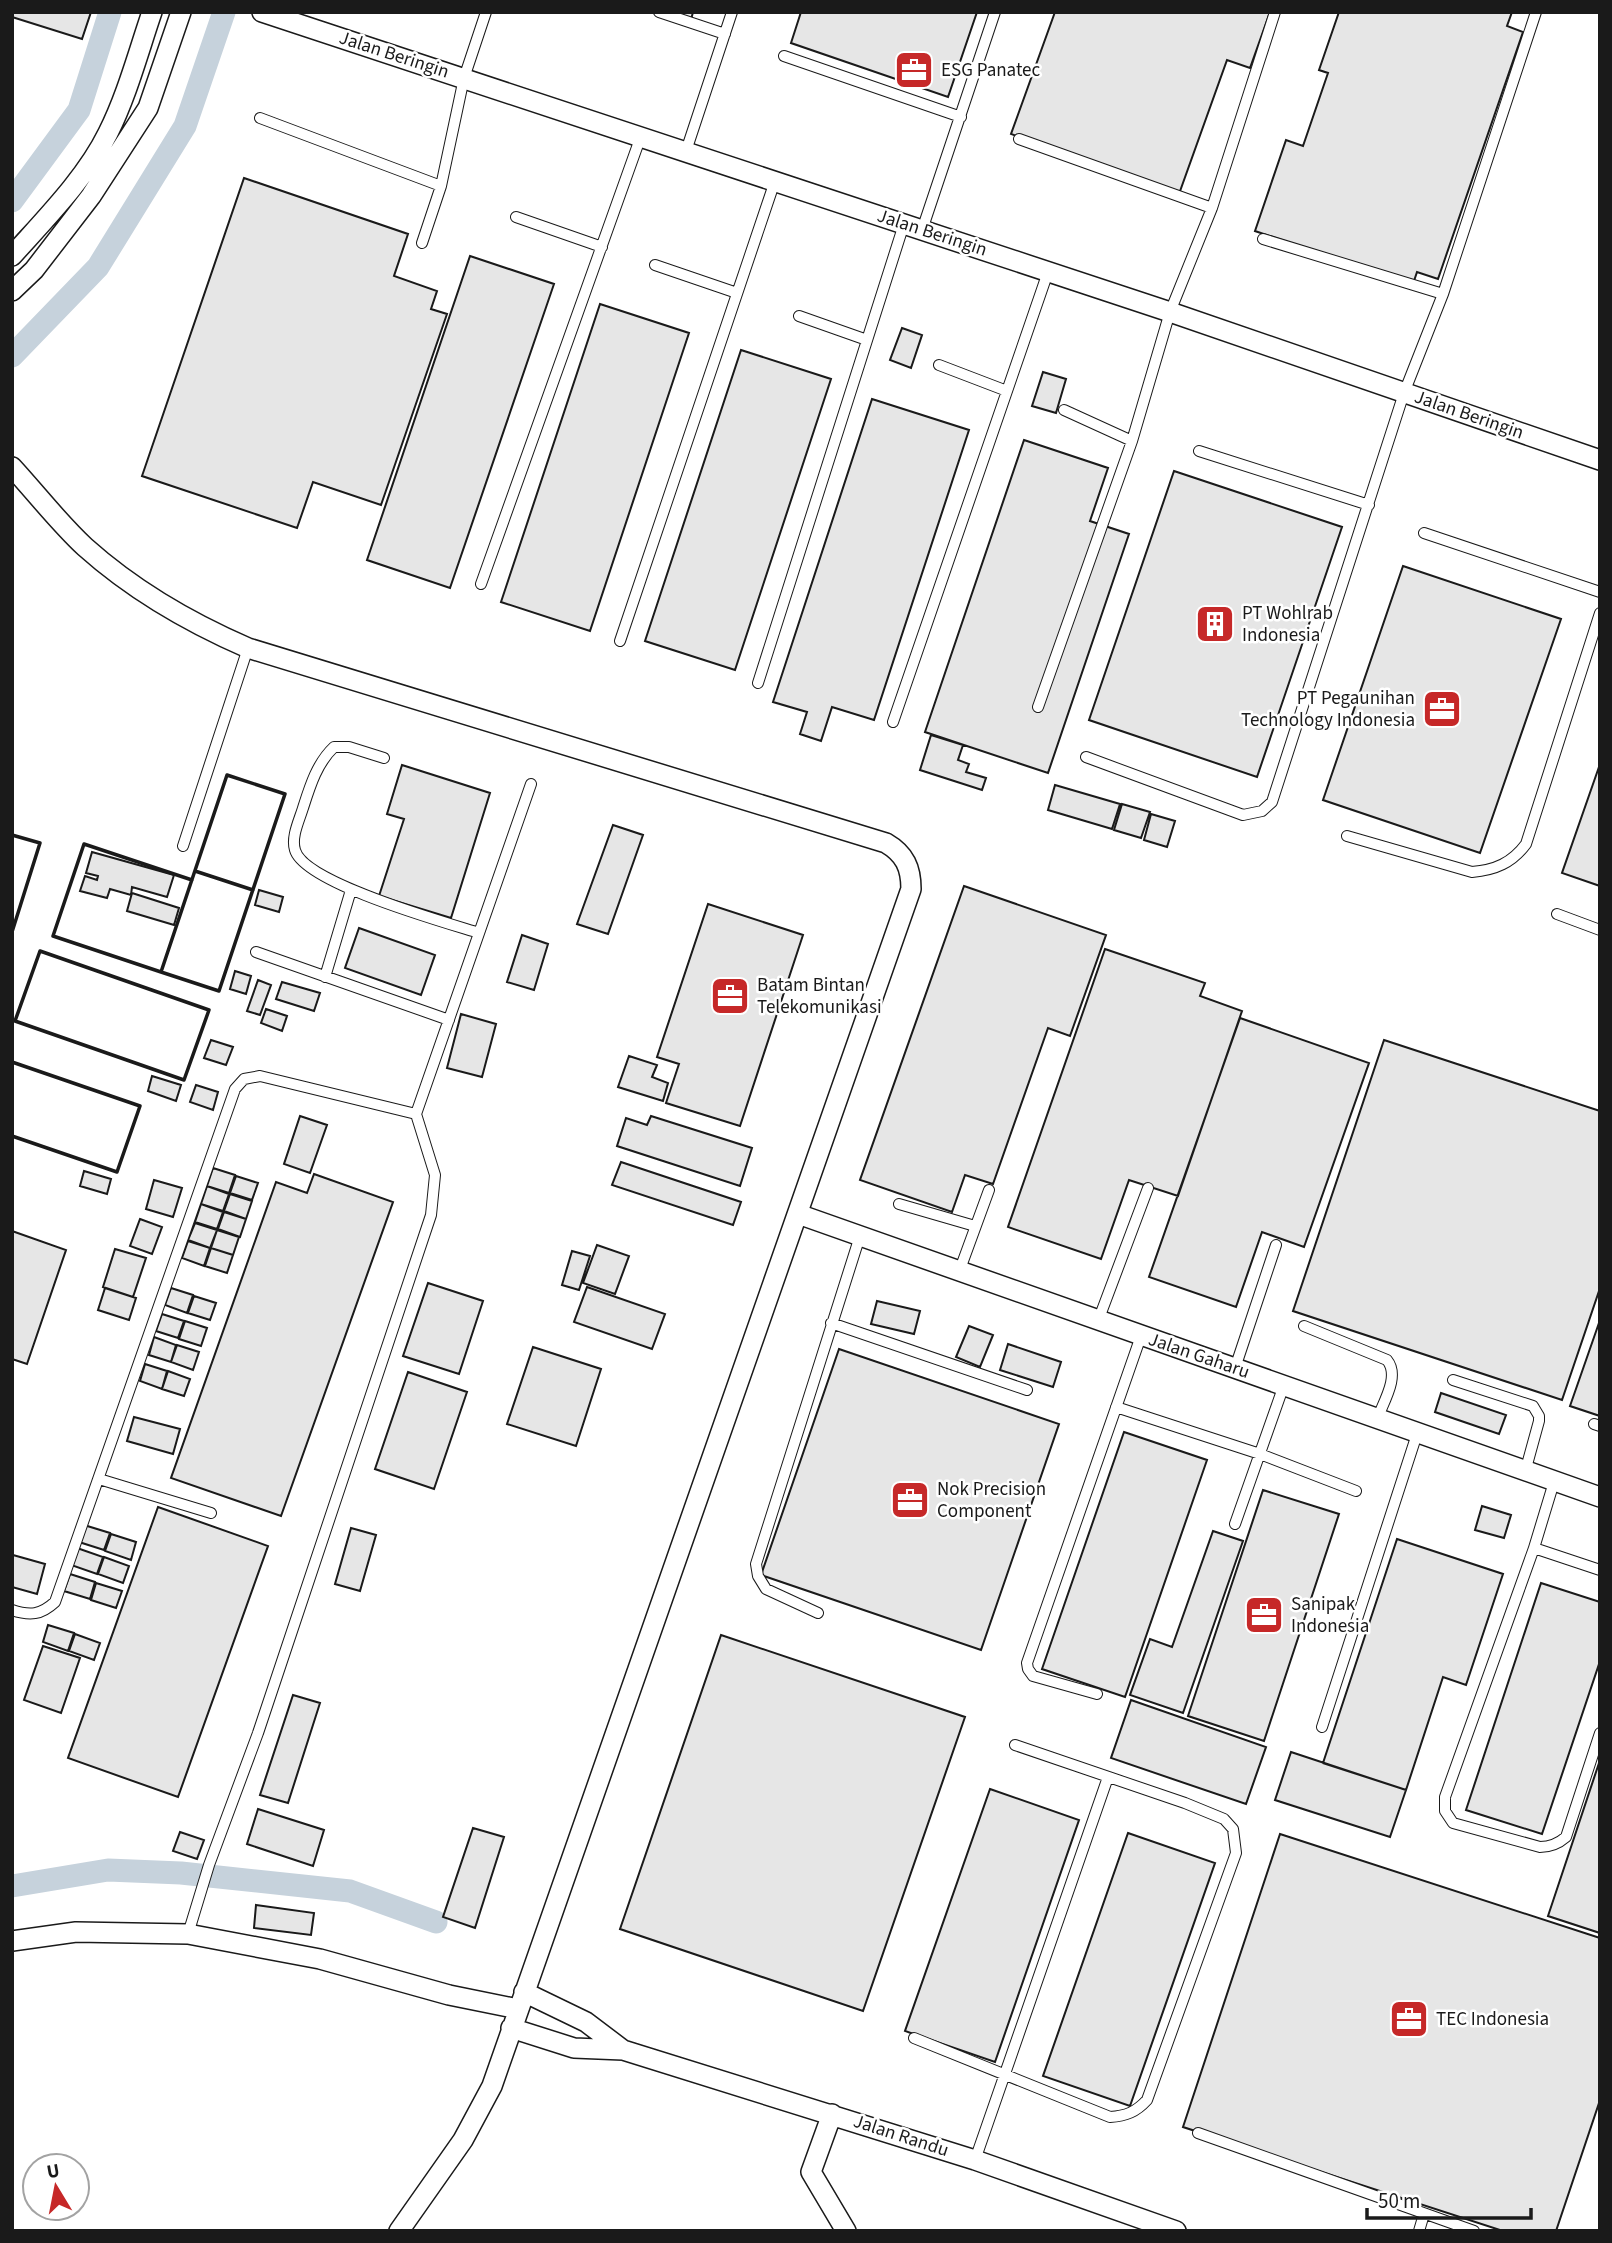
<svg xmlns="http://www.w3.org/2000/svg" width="1612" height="2243" font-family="'Source Sans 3',sans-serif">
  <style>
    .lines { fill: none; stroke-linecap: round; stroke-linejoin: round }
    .canal { stroke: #c6d2dc; stroke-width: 23 }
    .building { fill: #e6e6e6; stroke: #1a1a1a; stroke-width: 2 }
    .service-casing { stroke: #1a1a1a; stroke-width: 12 }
    .minor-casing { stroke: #1a1a1a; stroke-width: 22 }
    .service { stroke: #fff; stroke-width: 10 }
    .minor { stroke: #fff; stroke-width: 19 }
    .wall { stroke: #1a1a1a; stroke-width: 3.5 }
    .labels { text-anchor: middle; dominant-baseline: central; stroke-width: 5; stroke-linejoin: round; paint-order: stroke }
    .street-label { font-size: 19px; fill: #1a1a1a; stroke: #fff }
    .poi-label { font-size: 19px; fill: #1a1a1a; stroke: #fff; text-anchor: start }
  </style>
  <rect width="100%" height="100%" fill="#fff"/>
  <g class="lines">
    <!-- canal -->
    <path class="canal" d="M12,201L79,110L110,12
      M12,356L98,267L185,126L224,12
      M12,1886L108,1870L181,1873L350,1891L436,1922"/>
  </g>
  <!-- building -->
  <path class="building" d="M12,12H91L82,39L12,17Z
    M667,12H693L691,20Z
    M801,12H977L948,97L791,43Z
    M1055,12H1270L1250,68L1227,60L1179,194L1011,134Z
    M1339,12H1512L1507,26L1523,32L1438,279L1417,272L1413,284L1255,231L1286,140L1303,146L1328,73L1319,70Z
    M244,178L408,234L394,276L437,291L431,309L447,314L381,505L313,482L297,528L142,476Z
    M470,256L554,284L450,588L367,560Z
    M600,304L689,333L590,631L501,602Z
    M902,328L922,335L911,368L890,360Z
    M741,350L831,379L735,670L645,641Z
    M1043,372L1066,379L1056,413L1032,406Z
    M872,399L969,430L874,720L832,707L821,741L800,734L807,712L773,702Z
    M1024,440L1108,468L1090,521L1129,534L1048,773L925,732Z
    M1174,471L1342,527L1257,777L1089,720Z
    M1403,566L1561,619L1480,853L1323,800Z
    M931,735L963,745L958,760L969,764L966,772L986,778L982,790L920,770Z
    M1600,764V886L1562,873Z
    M402,765L490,793L451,918L379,896L404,819L387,814Z
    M1055,785L1120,804L1112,829L1048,810Z
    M1122,804L1150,812L1141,838L1114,830Z
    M1151,814L1175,821L1167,847L1144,840Z
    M613,825L643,835L608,934L577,924Z
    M92,852L174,875L167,897L132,887L131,895L110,889L107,898L80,891L85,876L97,880L98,876L86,873Z
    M964,886L1106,935L1070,1036L1048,1028L993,1184L965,1175L952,1212L860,1180Z
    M259,890L283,897L279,912L255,905Z
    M132,893L179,908L174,925L127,911Z
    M708,904L803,935L740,1126L666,1103L679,1064L657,1057Z
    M359,928L435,955L421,995L345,968Z
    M522,935L548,944L534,990L507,982Z
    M1105,949L1205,983L1200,996L1242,1011L1178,1196L1129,1180L1101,1259L1008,1227Z
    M235,971L251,976L246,994L230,989Z
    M258,980L271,985L260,1015L247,1011Z
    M282,982L320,993L314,1011L276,999Z
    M266,1009L287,1016L282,1031L261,1023Z
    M461,1014L496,1024L482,1077L447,1068Z
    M1240,1018L1369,1063L1304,1247L1262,1232L1236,1307L1149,1277Z
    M211,1040L233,1047L226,1065L204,1058Z
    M1384,1040L1600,1111V1288L1562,1400L1293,1311Z
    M629,1056L657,1065L652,1077L668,1083L663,1101L618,1087Z
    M152,1076L181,1085L176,1101L148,1091Z
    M196,1085L218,1092L213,1110L190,1102Z
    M300,1116L327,1125L310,1173L284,1164Z
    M651,1116L752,1148L740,1186L617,1146L626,1118L647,1125Z
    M621,1162L741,1202L733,1225L612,1185Z
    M213,1168L235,1175L229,1193L207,1186Z
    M84,1171L111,1179L107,1194L80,1186Z
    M314,1174L393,1202L281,1516L171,1478L276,1182L307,1193Z
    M236,1176L258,1183L252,1200L230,1193Z
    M154,1180L182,1188L173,1217L146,1209Z
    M207,1186L229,1194L223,1211L201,1204Z
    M230,1194L252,1201L246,1219L224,1211Z
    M201,1204L223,1212L217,1229L195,1222Z
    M224,1212L246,1219L240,1237L218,1229Z
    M140,1219L162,1227L152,1254L130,1246Z
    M195,1223L217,1230L210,1248L188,1240Z
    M217,1230L239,1237L233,1255L211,1248Z
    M12,1231L66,1250L27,1364L12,1359Z
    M188,1241L210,1248L204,1266L182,1258Z
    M597,1245L629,1256L615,1294L583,1283Z
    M211,1248L233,1255L227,1273L205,1266Z
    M115,1249L146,1258L133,1297L103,1287Z
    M572,1251L590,1256L579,1290L562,1285Z
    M428,1283L483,1301L459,1374L403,1356Z
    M587,1287L665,1314L652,1349L574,1322Z
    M105,1288L136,1298L129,1320L98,1310Z
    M171,1288L193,1295L187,1313L165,1305Z
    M194,1296L216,1303L210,1320L188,1313Z
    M877,1301L920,1311L914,1334L871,1324Z
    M162,1314L184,1321L178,1338L156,1331Z
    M1600,1320V1416L1570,1406Z
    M185,1321L207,1328L201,1346L179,1339Z
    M969,1326L993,1335L980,1367L956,1357Z
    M154,1337L176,1345L171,1362L149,1355Z
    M1008,1344L1061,1362L1053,1387L1000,1370Z
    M177,1345L199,1352L193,1370L171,1362Z
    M533,1347L601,1369L576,1446L507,1424Z
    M839,1349L1059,1424L981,1650L761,1575Z
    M145,1364L167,1371L162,1389L140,1381Z
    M168,1371L190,1379L184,1396L162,1389Z
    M408,1372L467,1392L434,1489L375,1469Z
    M1441,1393L1506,1415L1499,1434L1435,1412Z
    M134,1417L180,1429L173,1454L127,1441Z
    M1124,1432L1207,1460L1125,1697L1042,1669Z
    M1263,1490L1339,1514L1264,1741L1188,1716Z
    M1482,1506L1511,1515L1504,1538L1475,1530Z
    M158,1507L268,1546L178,1797L68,1758Z
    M84,1525L110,1533L104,1550L79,1542Z
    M351,1528L376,1535L360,1591L335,1584Z
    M1213,1531L1243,1541L1183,1713L1130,1695L1150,1639L1172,1647Z
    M111,1534L136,1542L131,1560L105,1551Z
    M1397,1539L1503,1574L1466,1685L1443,1677L1406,1790L1323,1763Z
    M77,1548L103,1557L97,1574L71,1565Z
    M13,1555L45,1564L37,1594L12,1587Z
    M104,1557L129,1566L123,1583L98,1574Z
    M70,1574L95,1582L90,1599L64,1591Z
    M96,1583L122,1591L116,1608L91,1600Z
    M1541,1583L1600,1602V1661L1542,1834L1466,1810Z
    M48,1625L74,1633L68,1651L43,1642Z
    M75,1634L100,1643L94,1660L69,1651Z
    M721,1635L965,1717L863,2011L620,1929Z
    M43,1646L80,1658L61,1713L24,1700Z
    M293,1695L320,1703L288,1803L260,1795Z
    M1131,1700L1266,1747L1246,1804L1111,1758Z
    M1291,1752L1406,1790L1390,1837L1275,1800Z
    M1600,1760V1933L1548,1916Z
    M990,1789L1079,1820L995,2062L905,2031Z
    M258,1809L324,1830L313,1866L247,1844Z
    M473,1828L504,1837L475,1928L443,1917Z
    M180,1832L204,1840L197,1859L173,1851Z
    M1128,1833L1215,1863L1130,2106L1043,2076Z
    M1280,1834L1600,1938V2100L1556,2231H1503L1183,2127Z
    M256,1905L314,1913L311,1935L254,1928Z"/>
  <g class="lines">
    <!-- service casing -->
    <g class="service-casing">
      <path id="service" d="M659,12L725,34
        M784,56L961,117
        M260,118L441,186
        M1019,139L1212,208
        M686,151L732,12
        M516,217L602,247
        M922,230L995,12
        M1263,239L1443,294
        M422,243L441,186L464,78L486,12
        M655,265L737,293
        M799,316L867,340
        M939,365L1007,391
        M1064,410L1132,441
        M1199,451L1369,505
        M1424,533L1600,592
        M481,584L641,136
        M620,641L775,181
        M758,683L904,224
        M1038,707L1132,441L1170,312L1212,208L1275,12
        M893,722L1048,272
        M1086,757L1243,815L1262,811L1272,802L1404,393L1443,294L1536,12
        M384,758L349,747H334C317,763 310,786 303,808C299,821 291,837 295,850C304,883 444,922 479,933
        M1347,836L1472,872C1495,870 1512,863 1526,844L1600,613
        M183,846L248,648
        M1557,914L1600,930
        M256,952L449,1020
        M325,977L351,890
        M899,1204L975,1226
        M959,1272L989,1190
        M1098,1321L1148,1188
        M831,1323L1027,1390
        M1304,1326L1387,1360C1400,1376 1384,1401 1377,1419
        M1235,1368L1276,1245
        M1453,1380L1533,1406L1539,1416V1421L1525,1472
        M1116,1407L1260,1454L1356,1491
        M1594,1424L1600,1426
        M99,1479L211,1513
        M1554,1482L1534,1548L1445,1797V1811L1453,1823L1540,1847C1550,1847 1558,1844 1566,1837L1600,1733
        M1235,1524L1284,1385
        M1534,1548L1600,1570
        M12,1610C30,1616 41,1615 55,1602L235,1089L244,1079L260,1076L416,1114
        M818,1613L766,1589L758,1576L756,1564L860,1236
        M1097,1694L1033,1676L1028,1669L1027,1663L1141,1336
        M1322,1727L1417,1434
        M188,1934L209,1865L258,1733L431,1215L435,1175L416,1114L531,784
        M914,2038L1110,2117C1126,2116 1136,2112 1147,2100L1236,1853L1233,1829L1224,1819L1185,1803L1015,1745
        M1198,2133L1474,2231
        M975,2160L1108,1777
        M1419,2231L1424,2214"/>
    </g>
    <!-- minor casing -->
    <g class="minor-casing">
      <path id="minor" d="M262,12L1170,312L1600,460
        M12,256C45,219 86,178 108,133C127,95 138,53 152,12
        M12,291L34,270L91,196L148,108L181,12
        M12,467C36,493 59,523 85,547C133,590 188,622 248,648L886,843C905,854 911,868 911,889L492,2086L463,2140L399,2231
        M798,1214L1600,1497
        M12,1941L76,1932L188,1934L320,1959L449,1995L518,2009
        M524,1992L586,2022L623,2050
        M511,2028L574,2048L623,2050L975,2160L1176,2231
        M832,2114L811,2172L846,2231"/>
    </g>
    <!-- service -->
    <use href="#service" class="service"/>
    <!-- minor -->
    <use href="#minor" class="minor"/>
    <!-- wall -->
    <path class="wall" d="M227,775L285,794L219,991L161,972Z
      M12,835L40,843L12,932
      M195,871L253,890
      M40,951L209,1010L184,1080L15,1021Z
      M161,972L53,936L84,844L192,880
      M12,1062L140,1106L117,1172L12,1136"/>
  </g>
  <!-- icons -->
  <defs>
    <g id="office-square" transform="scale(2.0125)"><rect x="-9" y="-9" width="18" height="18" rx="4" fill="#c62828" stroke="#fff"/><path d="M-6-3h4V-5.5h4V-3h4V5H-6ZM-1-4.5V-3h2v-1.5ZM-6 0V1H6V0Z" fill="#fff"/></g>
    <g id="building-square" transform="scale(2.0125)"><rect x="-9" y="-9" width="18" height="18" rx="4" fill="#c62828" stroke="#fff"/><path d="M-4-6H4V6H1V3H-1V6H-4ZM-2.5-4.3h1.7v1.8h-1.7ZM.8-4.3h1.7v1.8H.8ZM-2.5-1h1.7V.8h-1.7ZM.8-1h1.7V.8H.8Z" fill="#fff"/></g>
  </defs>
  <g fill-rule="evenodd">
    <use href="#office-square" x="914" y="70"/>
    <use href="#building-square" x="1215" y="624"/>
    <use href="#office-square" x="1442" y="709"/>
    <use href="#office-square" x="730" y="996"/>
    <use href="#office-square" x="910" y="1500"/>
    <use href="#office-square" x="1264" y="1615"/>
    <use href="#office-square" x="1409" y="2019"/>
  </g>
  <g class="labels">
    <!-- street labels -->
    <g class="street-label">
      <text transform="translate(394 55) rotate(18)">Jalan Beringin</text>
      <text transform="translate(932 233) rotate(18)">Jalan Beringin</text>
      <text transform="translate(1469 415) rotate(19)">Jalan Beringin</text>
      <text transform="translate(1199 1356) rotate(19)">Jalan Gaharu</text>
      <text transform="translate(901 2136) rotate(18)">Jalan Randu</text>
    </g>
    <!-- poi labels -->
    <g class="poi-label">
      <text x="941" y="70">ESG Panatec</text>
      <text x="1242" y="613">PT Wohlrab<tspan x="1242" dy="22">Indonesia</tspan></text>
      <text x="1415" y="698" text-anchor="end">PT Pegaunihan<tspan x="1415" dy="22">Technology Indonesia</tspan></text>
      <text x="757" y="985">Batam Bintan<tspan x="757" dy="22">Telekomunikasi</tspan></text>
      <text x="937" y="1489">Nok Precision<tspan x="937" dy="22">Component</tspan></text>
      <text x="1291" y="1604">Sanipak<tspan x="1291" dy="22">Indonesia</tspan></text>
      <text x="1436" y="2019">TEC Indonesia</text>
    </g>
  </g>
  <!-- border -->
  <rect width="1612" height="2243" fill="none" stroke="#1a1a1a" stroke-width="28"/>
  <!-- north arrow -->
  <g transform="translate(56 2187) rotate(350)"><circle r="33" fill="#ffffff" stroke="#a3a3a3" stroke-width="2"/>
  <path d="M0-5L12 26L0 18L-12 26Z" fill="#c62828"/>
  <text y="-10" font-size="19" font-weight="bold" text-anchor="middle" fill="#1a1a1a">U</text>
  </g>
  <!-- scale -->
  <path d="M1367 2208v10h164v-10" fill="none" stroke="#1a1a1a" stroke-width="3.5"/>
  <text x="1378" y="2208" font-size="21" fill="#1a1a1a" stroke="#ffffff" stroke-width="5" paint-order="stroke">50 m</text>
</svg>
